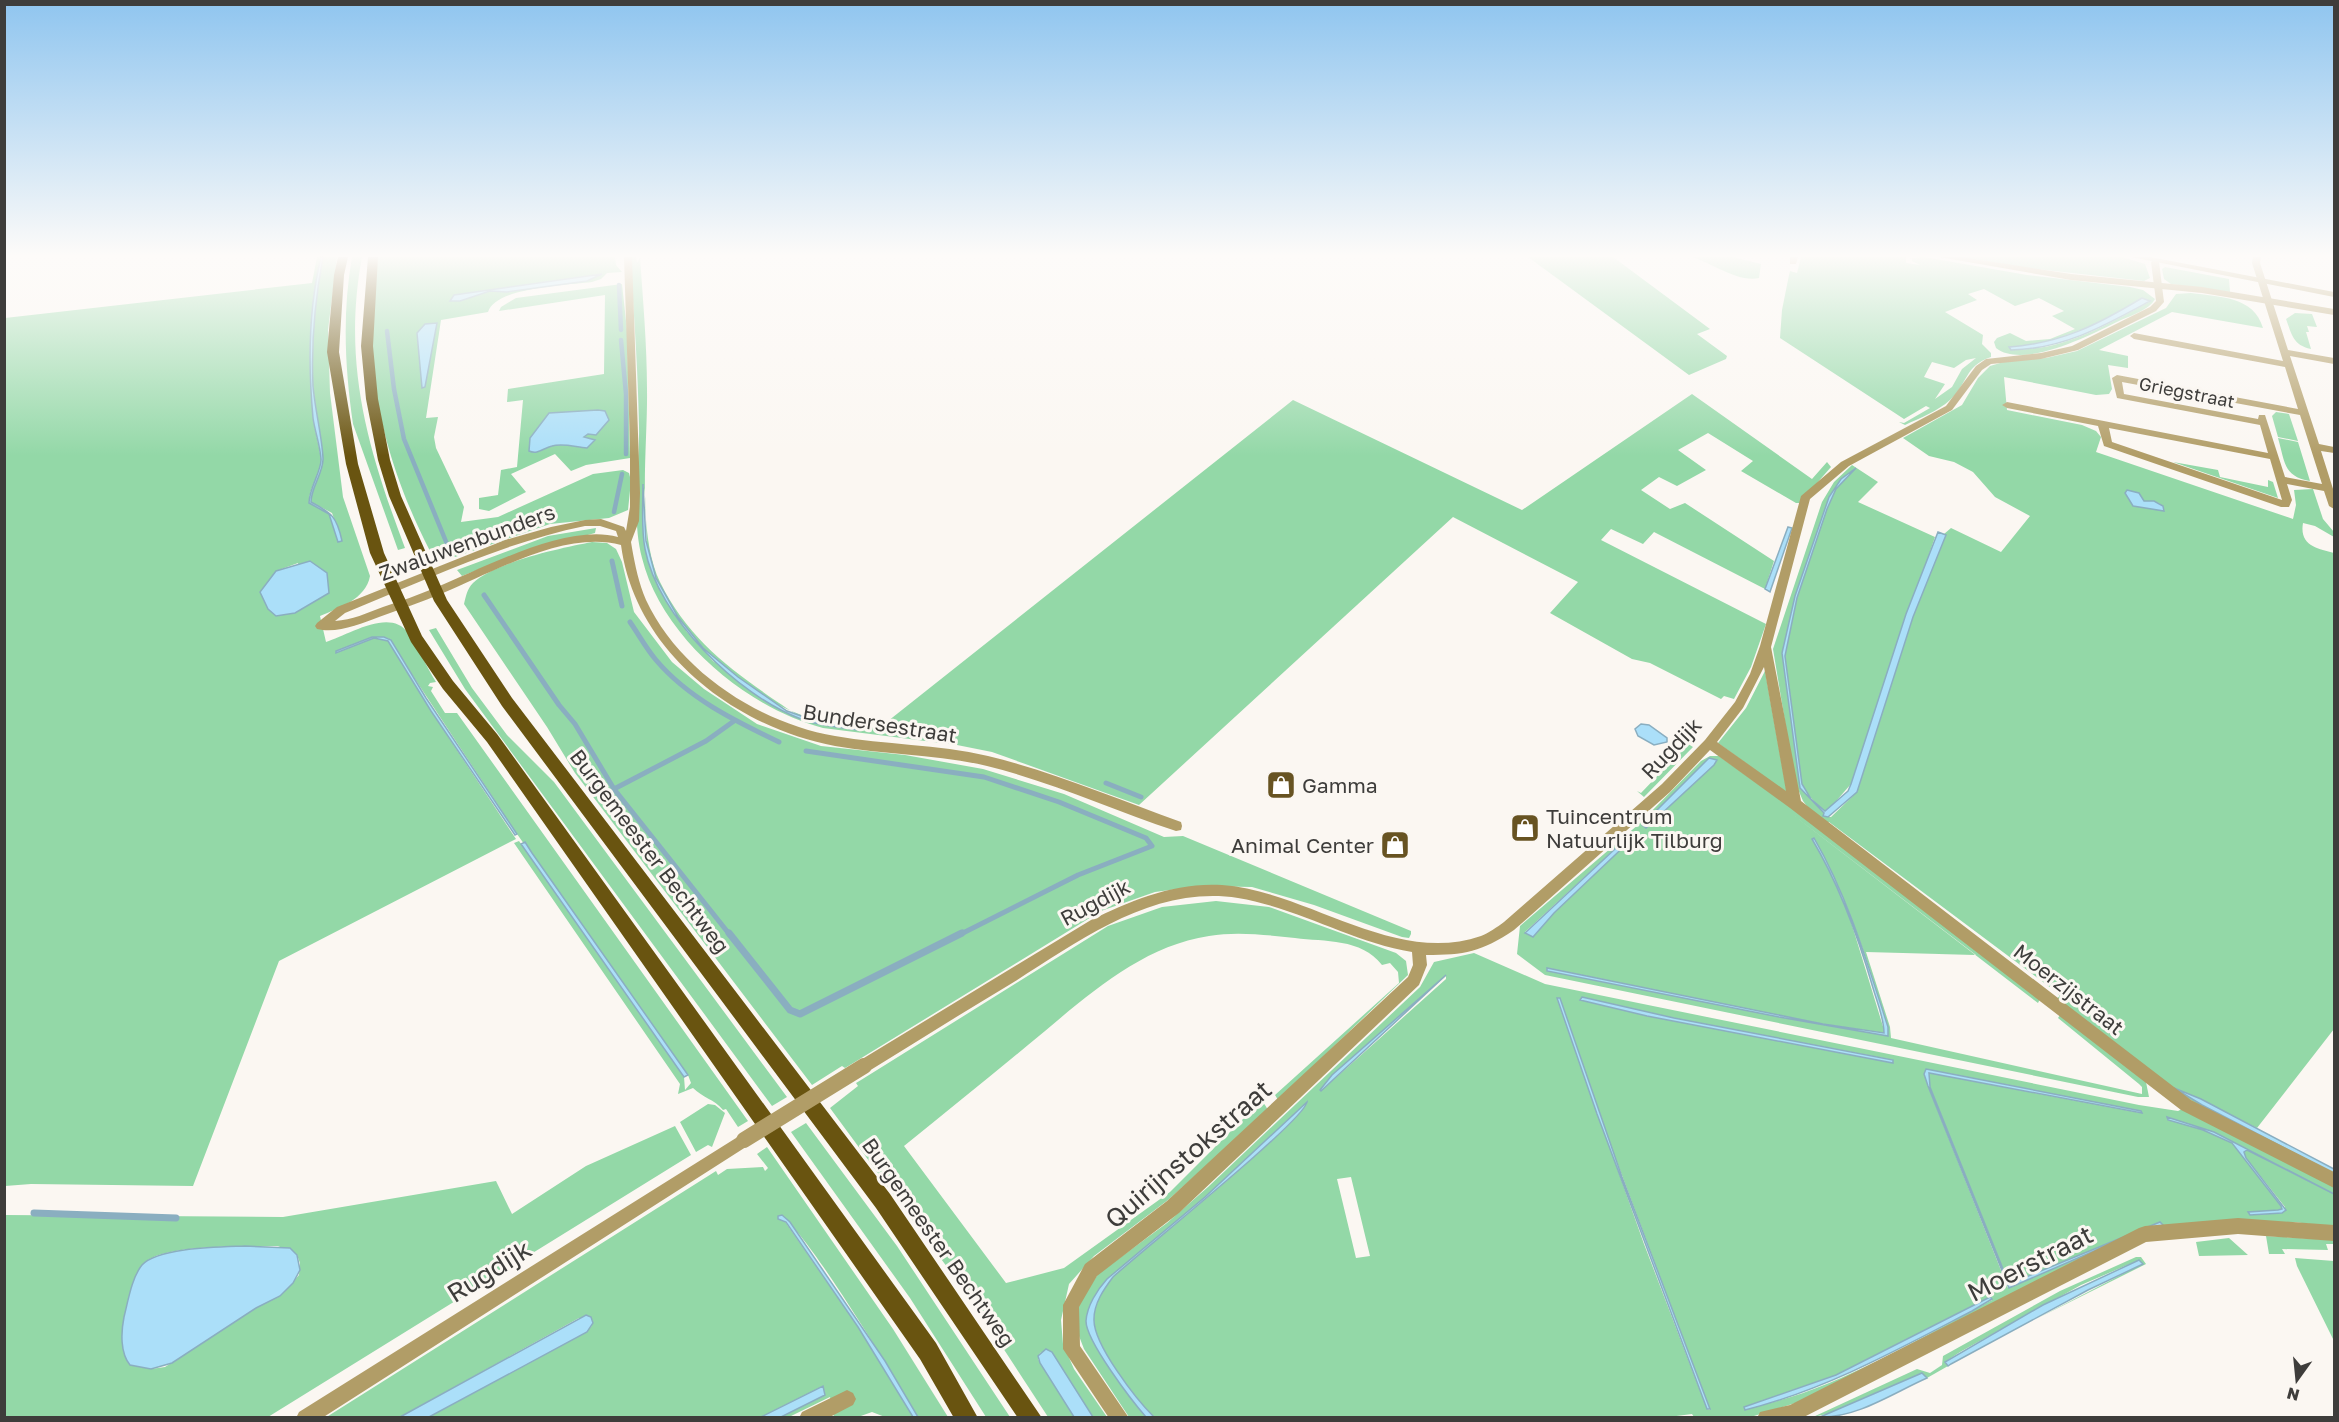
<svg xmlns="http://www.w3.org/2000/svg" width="2339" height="1422" font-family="'Golos Text',sans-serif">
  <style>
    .green { fill: #93d8a7; fill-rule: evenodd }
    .water { fill: #abdff9; stroke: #8aaec0; stroke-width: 1.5 }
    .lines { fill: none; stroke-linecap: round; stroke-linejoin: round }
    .stream-far2 { stroke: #8aaec0; stroke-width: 4.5 }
    .stream-far1 { stroke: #8aaec0; stroke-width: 5 }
    .stream { stroke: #8aaec0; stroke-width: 7 }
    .minor { fill: #b19d67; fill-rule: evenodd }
    .tertiary { fill: #b19d67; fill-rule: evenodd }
    .primary { fill: #695410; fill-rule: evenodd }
    .minor-bridge { stroke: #b19d67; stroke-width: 16 }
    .labels { text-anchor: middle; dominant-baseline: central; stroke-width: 6; stroke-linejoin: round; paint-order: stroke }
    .far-street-label { font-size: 18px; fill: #3e3d3b; stroke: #fbf7f2 }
    .street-label { font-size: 21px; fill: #3e3d3b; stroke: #fbf7f2 }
    .poi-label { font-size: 21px; fill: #3e3d3b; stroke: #fbf7f2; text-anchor: start }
    .near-street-label { font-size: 26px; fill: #3e3d3b; stroke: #fbf7f2 }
  </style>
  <rect width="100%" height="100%" fill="#fbf7f2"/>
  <!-- green -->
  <path class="green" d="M317,257H321C310,310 308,364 313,418C315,432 319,445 321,459C322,470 309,488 309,502L329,514L338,541H342L332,513L311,502V492L323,462L313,386V340L317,286L323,257H337L328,330L330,393L343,497L370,576C366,599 339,608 320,616L326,642C347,636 390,607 408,633C419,648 426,666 436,682L430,683L428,686L433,687L431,691L445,713H457L748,1121L738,1127L726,1109L723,1110C714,1099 703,1098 693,1088L678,1094L680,1084L514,843L519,841L684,1077L685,1090L691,1083L688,1075L517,834L388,638L372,637L336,651V653L374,638L388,640L431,711L516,839L279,961L193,1186L31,1184L5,1186V318L312,283ZM298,563L304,607L295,613L276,571Z
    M352,257H362C342,364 368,450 405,548L398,550L353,424C345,368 342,314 352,257Z
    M376,257H615L616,265L622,272L607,273L601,279L592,282C568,285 496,287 488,312L441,320L426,418L438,417L434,437L436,448L464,507L461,522L498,517L593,474L623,470L629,473L631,481L628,510L609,518L550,524L455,557L430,551C399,491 376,422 372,354C370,322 374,289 376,257Z
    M630,257H636L637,263L640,257C643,301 647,345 647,389C648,445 636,532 660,582C687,637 727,667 776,701C783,705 791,712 799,715C817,721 867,733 883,725L1293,400L1522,510L1692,394L1812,479L1827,462L1831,467L1817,483L1807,503H1796L1741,471L1753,461L1708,433L1678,450L1706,470L1677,486L1659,477L1641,490L1670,509L1685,503L1774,561L1765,589L1654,532L1643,544L1611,529L1601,540L1766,624L1751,667L1734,699L1724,696L1721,699L1650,663L1632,659L1550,613L1578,582L1453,517L1139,805L992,752L957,745L823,728C746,708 661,636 642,558C631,516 640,468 639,426C638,370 634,313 630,257ZM643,485C647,492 645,536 648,552C665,630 752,706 827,723L804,720L771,703L713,661L687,632L657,582L645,549Z
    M1528,257H1613L1710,329L1697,334L1727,356L1726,359L1689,375Z
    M1692,257H1733L1761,264L1759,278C1738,283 1710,262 1692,257Z
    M1801,257H1906V263L1920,265L1912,261V258L1924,257L2027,275L2130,287L2143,290L2155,299C2149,310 2130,316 2119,321C2092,334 2024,370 1996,348L1994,342L1997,338L2010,333L2026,341L2050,339L2075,329L2052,316L2064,311L2039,298L2015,306L1984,289L1968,294L1977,300L1945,312L1983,335L1982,344L1991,353V357C1964,366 1968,384 1950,400C1938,411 1920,418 1905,425L1899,422L1904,423L1930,408L1926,406L1904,419L1780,338L1782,310L1789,275L1790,271L1797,273ZM2142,298L2149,302C2109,323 2056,356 2010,347C2058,344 2101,323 2142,298ZM1976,358L1962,369L1952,387L1935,399L1945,384L1924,377L1932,362L1954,368L1966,360Z
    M1962,257H2122L2145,264L2150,278L2144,281L2027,268Z
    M2165,267L2229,279L2230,292L2171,284L2164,279L2162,269Z
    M622,284L627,330L630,458L586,465L571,471L555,454L511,474L526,492L489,511L479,509V498L498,495L501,470L517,467L523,400L507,402L508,389L604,374L605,295L499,311L501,307L516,298Z
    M2191,293C2219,297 2254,296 2263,328L2172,312L2099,350L2128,356V368L2108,365L2112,389L2109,394L2096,395L2004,377L2007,410L2082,425L2096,431L2101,437L2096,452L2293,519L2296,505L2294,490L2313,489L2323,519L2334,532V537L2315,526L2303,523C2299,546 2318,549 2334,553V1029L2257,1128L2175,1088L2334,1176L2203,1108L2156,1078L1817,819L1803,801L1795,782L1773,649L1822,502L1834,482L1852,465L1878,482L1858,502L1935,537L1851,784L1823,816L1831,817L1857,792L1913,617L1944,534L1951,528L2001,552L2030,516L1995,497L1973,472L1954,462L1929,456L1903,438L1962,405L1978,378L1990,366L2007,361L2046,358L2077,351L2166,308L2176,294ZM1856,468L1836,489L1827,509L1797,598L1785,656L1802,784L1806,792L1824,813L1800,787L1782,653L1795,596L1829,497L1841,479ZM2127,490L2139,494L2144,501L2159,503L2164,510L2133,506L2125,493ZM1829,822L2051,988L2060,996L2056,999L1824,824Z
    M2295,313L2312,314L2317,327L2307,326L2309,332H2306L2311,349C2293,345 2292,335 2286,319Z
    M2276,412L2289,414L2298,441L2278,437L2272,416Z
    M2278,438L2298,442L2310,481C2283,476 2285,462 2278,438Z
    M2173,462L2218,470L2220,477L2268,487V480L2273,482L2278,498Z
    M596,528L595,533L518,554L462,576L457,570L548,536Z
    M592,542L607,543L616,549L622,562L634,612L672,662L704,689L757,724L821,746L905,755L983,769L1064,794L1164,837L1183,836L1411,931V934L1409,938L1402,937L1314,905L1252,887L1200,886L1155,892L1101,911L850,1065L845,1068L842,1066L812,1085L575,773L547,727L464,604C466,596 467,589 473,583C495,562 561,548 592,542Z
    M436,628L472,688L507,735L554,782L787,1097L772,1106L465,689L429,630Z
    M1765,671L1787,793L1718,743L1746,708Z
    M1685,742L1693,747L1644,797L1637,791L1641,793L1687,745Z
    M1710,756H1719L1800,814L2040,999L2038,1003L1784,808L1976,955L1866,952L1890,1027L1891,1038L2142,1094V1087L2139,1084L2058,1018L2060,1015L2146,1082L2149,1097H2138L1545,975L1517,954L1520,926L1639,824L1701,761ZM1709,759L1716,760L1714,765L1646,828L1642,825ZM1630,835L1634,837L1554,913L1533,937L1525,932ZM1812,839H1814C1848,898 1868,962 1888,1027V1036L1779,1017L1547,970L1548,968L1823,1024L1885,1033L1848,912L1832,874Z
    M1216,901L1269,907L1396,953L1406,961L1408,975L1278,1100L1275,1095L1399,983L1398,972L1390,963L1382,965C1361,938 1325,942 1295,938C1266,935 1237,931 1209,936C1137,947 1082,1001 1028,1045C987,1079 946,1112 904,1146L1006,1283L1064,1268L1170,1192L1262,1100L1268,1110L1168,1200L1094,1256L1069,1284L1061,1320L1063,1344L1074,1369L1107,1417H1093L1049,1350L1040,1353L1038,1359L1074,1417H1048L975,1305L830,1108L858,1086L856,1083L861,1080L1108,926L1162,907Z
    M1474,953L1545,984L2139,1105L2178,1111L2184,1108L2334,1187V1227L2294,1222H2245L2140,1238L1808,1399L1754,1416L1694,1417L1692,1414L1661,1418L1154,1417C1136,1399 1093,1344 1094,1319C1094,1303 1104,1289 1113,1277C1139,1254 1305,1120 1307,1102L1205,1197L1107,1279L1092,1301L1087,1317L1088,1330L1098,1350L1146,1417H1129L1084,1349L1079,1336V1303L1098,1274L1167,1223L1208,1187L1420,987L1434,962ZM1446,976V979L1321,1091L1332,1075ZM1582,997L1674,1018L1893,1060V1063L1647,1016L1580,1000ZM1557,999H1560L1611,1146L1710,1410L1707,1409L1644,1244ZM1926,1069L2141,1111V1113L1929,1073L1930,1087L2009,1284L2160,1222L2162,1225L2117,1241L2008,1288L1928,1086L1924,1074ZM2167,1117L2214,1132L2332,1193L2247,1150L2244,1152L2246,1158L2285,1207L2282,1213L2250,1215L2248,1212L2278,1210L2282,1209L2281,1206L2232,1143L2203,1130L2168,1120ZM1351,1177L1370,1256L1356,1258L1337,1179ZM1990,1297L1992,1300L1972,1311C1912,1343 1810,1402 1744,1407L1836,1375Z
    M708,1104L715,1105L725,1113L712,1147L708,1145L696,1152L680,1122Z
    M806,1123L897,1246L1010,1417H986L910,1298L791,1132Z
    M675,1126L691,1155L268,1417L5,1418V1215L283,1217L496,1181L512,1214L586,1166ZM278,1246L297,1255L300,1263L299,1275L280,1296L256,1308L165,1367L151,1369L130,1365C120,1347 121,1327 127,1307C130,1294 133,1275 143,1264C162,1243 250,1247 278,1246Z
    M767,1147L893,1329L948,1417H918C901,1388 805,1228 784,1220L858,1327L913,1417H885L872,1412L858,1417H834L830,1397L789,1417H781L825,1395L823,1386L761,1417H429L591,1327L593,1320L579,1318L400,1417L325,1418L716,1171L718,1175L727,1169L763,1167L765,1171L768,1168L757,1154Z
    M2266,1236L2333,1240L2334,1244H2326L2328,1250L2282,1249L2285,1254H2269Z
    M2229,1238L2248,1255L2199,1256L2196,1242Z
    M2136,1257H2141L2146,1264L2036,1319L2142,1264L2139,1260L2081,1285L1960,1352L1945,1362L1948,1366L1927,1378L1922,1373L1831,1413L1813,1417L1917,1369L1930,1373L1942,1365L1943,1356L2060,1291Z
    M2295,1258L2334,1261V1341L2297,1266Z"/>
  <!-- water -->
  <path class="water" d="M321,257H323C315,300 311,342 313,386C315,410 322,436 323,458C324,472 311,487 311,502C332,513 337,517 342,541L338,542L329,514L309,503C309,488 322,470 321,459C320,445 315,432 313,418C308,364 308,310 321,257Z
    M602,274L587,281L507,292L490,291L460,301H450L454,295Z
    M2142,298L2150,301C2104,326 2064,349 2011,350L2009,347C2062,343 2097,325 2142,298Z
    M437,323L425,387L422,388L417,333L425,324Z
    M598,410L605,411L609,420L596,435L588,434L584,437L595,440L587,448C575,447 563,443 552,446C543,448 538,455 529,451L530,438L549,413Z
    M1856,468L1836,489L1827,509L1797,598L1785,656L1802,784L1811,799L1825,811L1848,791L1851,784L1906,614L1938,532L1946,535L1913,617L1857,792L1828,817L1823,816L1824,813L1800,788L1782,653L1795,596L1829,497L1841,479Z
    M643,484L646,541L656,578L678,617L703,648L738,677L787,711L804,717L859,730C840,727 819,726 801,719C737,695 658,617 645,549C641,528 643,505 643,484Z
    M2127,490L2139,493L2144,501H2154L2163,506L2164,511L2133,506L2125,493Z
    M1788,527L1792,528L1770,592L1765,589Z
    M310,561L327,573L329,593L295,613L276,616L268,609L260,592L276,571Z
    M372,637H384L391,640L426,698L517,834L515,835L431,711L388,641L374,638L336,653V651Z
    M1641,724L1649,725L1667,738V742L1654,745L1638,736L1635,729Z
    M1709,758L1717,760L1714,765L1646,828L1642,825Z
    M1631,834L1634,837L1554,913L1533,937L1525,933Z
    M1814,838C1848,897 1867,962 1888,1027V1036L1779,1017L1547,971V968L1823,1024L1884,1033C1884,1018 1877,1002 1873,988C1858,936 1840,886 1812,839Z
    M525,842L532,853L688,1075L684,1077L521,844Z
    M1446,975L1321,1091L1320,1090L1332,1075Z
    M1582,997L1674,1018L1893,1060V1063L1647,1016L1580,1000Z
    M1557,998H1560L1622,1177L1710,1409H1707L1597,1114Z
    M1926,1069L2141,1111L2142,1113L1929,1073L1930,1087L2009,1284L2160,1222L2163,1225L2117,1241L2009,1288L1928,1086L1924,1074Z
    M2174,1088L2201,1099L2334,1169V1174L2202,1105Z
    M1307,1102C1304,1121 1139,1253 1113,1277C1104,1289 1094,1303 1094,1319C1093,1344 1136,1399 1154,1417H1146C1132,1401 1086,1341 1086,1321C1087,1306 1097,1290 1107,1279L1205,1197Z
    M2167,1117L2214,1132L2334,1194L2247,1150L2244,1152L2246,1158L2286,1210L2282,1213L2250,1215L2248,1212L2278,1210L2282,1209L2281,1206L2232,1143L2203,1130L2168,1120Z
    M782,1215L790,1222L885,1361L918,1417H913L858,1327L786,1222L778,1219V1216Z
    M245,1246L290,1248L297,1255L300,1270L293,1283L280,1296L256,1308L172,1363L151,1369L130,1365C120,1353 121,1332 124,1317C128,1301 132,1277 142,1265C158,1247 222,1247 245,1246Z
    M2139,1260L2143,1264L2088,1290L1951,1364L1948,1366L1945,1362L2043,1305Z
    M1990,1297L1992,1299L1972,1311C1899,1349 1825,1390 1745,1410L1744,1407L1836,1375Z
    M586,1315L591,1317L593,1323L587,1332L429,1417H400Z
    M1046,1349L1052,1352L1093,1417H1074L1040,1363L1038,1356Z
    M1922,1373L1927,1378C1893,1393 1857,1418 1820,1417Z
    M823,1386L825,1395L781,1417H761Z"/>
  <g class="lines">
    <!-- stream-far2 -->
    <path class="stream-far2" d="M619,285L621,330
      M387,331L394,389L404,439L447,544
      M621,340L626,394V454
      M614,512L622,474"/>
    <!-- stream-far1 -->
    <path class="stream-far1" d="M612,561L622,606
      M484,595L559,705L575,724L614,789L730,935
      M630,622C639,635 646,648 656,660C688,698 735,721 779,742
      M806,751L984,777L1059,802L1146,838L1152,846L1078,875L959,935
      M1106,783L1141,797
      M614,789L706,741L734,721"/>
    <!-- stream -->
    <path class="stream" d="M729,933L790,1010L800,1014L962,933
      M34,1213L176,1218"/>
    <!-- minor -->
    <path class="minor" d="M624,257H632L640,493L639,521L631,542L632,548C635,565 639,584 646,600C679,671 759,723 835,736C885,745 937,744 988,756C1054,772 1117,799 1181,822L1182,826L1181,830L1176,831C1113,810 1052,782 987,766C937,754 885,755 835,746C734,727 635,651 621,545C565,530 494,572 443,593C422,602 400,609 379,617C360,624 337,634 317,629L315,626L317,623L337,607L505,540L551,527L585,520L601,519L624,527L626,531L630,507V445ZM585,526H600L616,531L618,537C566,523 484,568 435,588C418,595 401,601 383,607C367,613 352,620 335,621L345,613C423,581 502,543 585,526Z
      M1790,257H1798L1796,264H1790Z
      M2253,257H2261L2260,263L2288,350L2334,358V364L2290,356L2319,444L2334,447V453L2321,451L2334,492V509L2329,506L2324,491L2287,484L2292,500L2289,507H2281L2104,446L2098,426L2007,408L2002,405L2007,402L2268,453L2260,425L2117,398L2112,378L2117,375L2298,409L2285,367L2134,339L2130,336L2134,333L2283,361L2252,263ZM2122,382L2300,415L2322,484L2285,477L2265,415H2259L2258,419L2124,394ZM2109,428L2270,459L2282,500L2112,442Z
      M2155,259L2159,262L2164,302L2156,311L2078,350L2041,359L1991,364L1982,370L1952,410L1849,466L1810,499L1771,647L1801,801L2191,1100L2334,1172V1188L2181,1110L1790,808L1710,750L1670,792L1514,930C1481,952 1465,955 1426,955L1427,965L1419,985L1179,1213L1097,1276L1079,1307L1080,1346L1129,1418H1109L1063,1349V1305L1085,1264L1167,1201L1408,977L1413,965L1412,952C1352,942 1298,908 1238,898C1151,885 1079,942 1009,985C962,1013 916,1042 869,1071L864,1073L859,1071L857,1066L859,1061L1091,920C1132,900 1175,882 1222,885C1307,891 1394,966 1481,936C1489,933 1497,927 1504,922L1662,784L1705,740L1735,702L1750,674L1760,646L1801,496L1841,462L1946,406L1976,366L1986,359L2041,353L2072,346L2150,307L2156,301L2151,262ZM1764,667L1786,791L1717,742L1743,708Z
      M744,1133L749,1135L752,1140L749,1145L322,1418H296L299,1412Z
      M2238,1218L2334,1225V1241L2238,1234L2146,1242L1802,1418H1757L1760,1412L1790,1405L2139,1228L2145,1226Z
      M847,1390L853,1393L856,1399L853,1405L828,1418H799L802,1412Z"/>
    <!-- tertiary -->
    <path class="tertiary" d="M1939,257H1962L2071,274L2202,287L2334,309V315L2202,293L2071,280Z
      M2131,257H2150L2334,292V297Z"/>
    <!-- primary -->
    <path class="primary" d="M338,257H348L344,275L339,352L358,464L384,553L422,636L453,681L497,734L936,1343L978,1418H954L920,1359L487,742L443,689L411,642L370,553L346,464L327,352L334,275Z
      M368,257H378L373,346L378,399L390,460L401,496L447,600L512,698L890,1194L1042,1418H1018L876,1208L502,706L434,601L389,496L378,460L366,399L361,346Z"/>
    <!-- minor-bridge -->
    <path class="minor-bridge" d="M744,1140L864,1066"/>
  </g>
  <!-- sky -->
  <linearGradient id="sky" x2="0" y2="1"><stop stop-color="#8fc5ef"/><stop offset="0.56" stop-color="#fdfbf9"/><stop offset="1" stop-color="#fdfbf9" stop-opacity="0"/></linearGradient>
  <rect width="2339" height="456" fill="url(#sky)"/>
  <!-- icons -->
  <defs>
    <g id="shop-square" transform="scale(1.5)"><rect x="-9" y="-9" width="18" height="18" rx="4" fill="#675322" stroke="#fbf7f2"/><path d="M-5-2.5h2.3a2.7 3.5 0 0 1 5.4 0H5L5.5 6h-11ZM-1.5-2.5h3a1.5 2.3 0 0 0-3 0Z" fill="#fff"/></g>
  </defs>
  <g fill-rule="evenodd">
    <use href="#shop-square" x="1281" y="785"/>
    <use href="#shop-square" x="1525" y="828"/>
    <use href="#shop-square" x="1395" y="845"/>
  </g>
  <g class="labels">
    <!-- far-street labels -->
    <g class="far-street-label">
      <text transform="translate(2187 392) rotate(11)">Griegstraat</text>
    </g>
    <!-- street labels -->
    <g class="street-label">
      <text transform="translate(467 542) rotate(-20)">Zwaluwenbunders</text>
      <text transform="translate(880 723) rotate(9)">Bundersestraat</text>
      <text transform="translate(1671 748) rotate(-46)">Rugdijk</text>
      <text transform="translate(650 851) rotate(53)">Burgemeester Bechtweg</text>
      <text transform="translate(1095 902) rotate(-28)">Rugdijk</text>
      <text transform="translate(2069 989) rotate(38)">Moerzijstraat</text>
      <text transform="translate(939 1242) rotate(55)">Burgemeester Bechtweg</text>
    </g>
    <!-- poi labels -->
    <g class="poi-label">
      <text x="1302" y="785">Gamma</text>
      <text x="1546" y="816">Tuincentrum<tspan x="1546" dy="24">Natuurlijk Tilburg</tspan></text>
      <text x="1374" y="845" text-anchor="end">Animal Center</text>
    </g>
    <!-- near-street labels -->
    <g class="near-street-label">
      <text transform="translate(1188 1154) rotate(-41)">Quirijnstokstraat</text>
      <text transform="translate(2030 1263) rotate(-27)">Moerstraat</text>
      <text transform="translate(489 1271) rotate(-32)">Rugdijk</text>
    </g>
  </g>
  <!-- border -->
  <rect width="2339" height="1422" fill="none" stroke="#3e3d3b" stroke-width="12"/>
  <!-- north arrow -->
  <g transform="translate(2297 1380) rotate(195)" stroke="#fbf7f2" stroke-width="4.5" paint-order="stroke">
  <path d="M0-4.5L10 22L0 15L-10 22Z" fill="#3e3d3b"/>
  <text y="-9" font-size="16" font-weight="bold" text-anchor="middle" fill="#3e3d3b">N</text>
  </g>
</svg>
